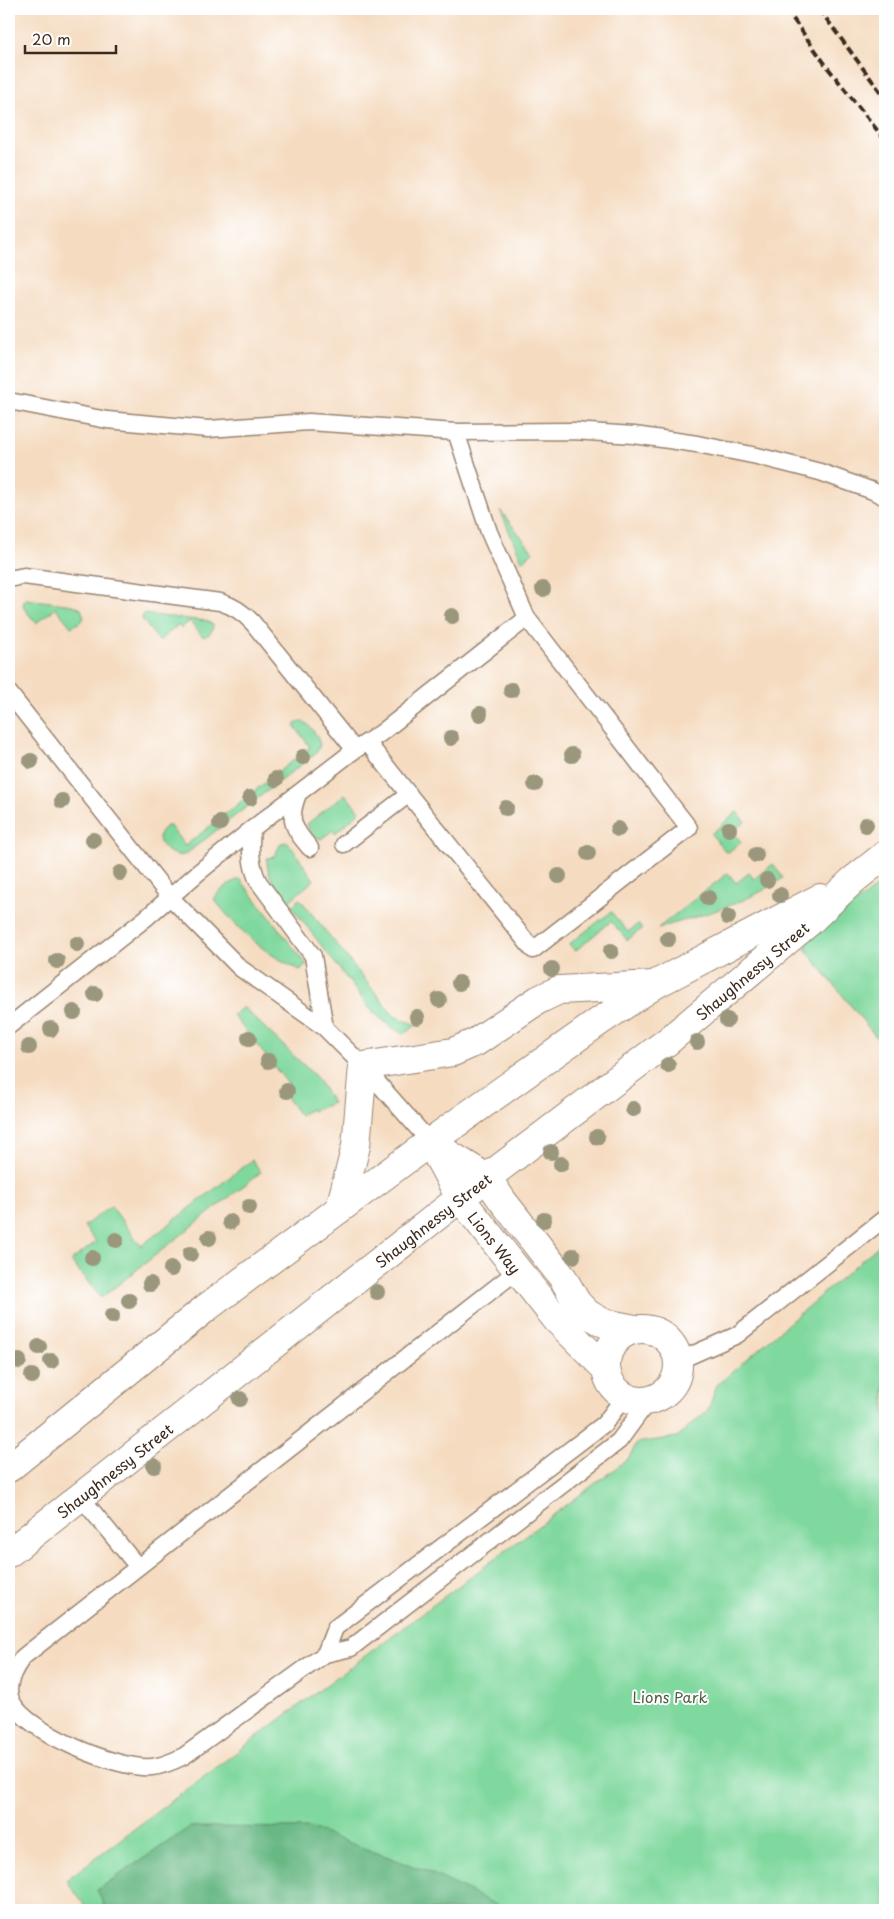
<svg xmlns="http://www.w3.org/2000/svg" width="894" height="1919" font-family="'Playpen Sans',sans-serif">
  <style>
    .green { fill: #7fd89d; stroke: #5d815e }
    .forest { fill: #67b884; stroke: #517151 }
    .lines { fill: none; stroke-linecap: round; stroke-linejoin: round }
    .lane-casing { stroke: #988370; stroke-width: 19 }
    .street-casing { stroke: #988370; stroke-width: 30 }
    .secondary-casing { stroke: #988370; stroke-width: 30 }
    .lane { stroke: #fff; stroke-width: 16 }
    .street { stroke: #fff; stroke-width: 28 }
    .secondary { stroke: #fff; stroke-width: 28 }
    .rail { stroke: #3b2a1e; stroke-width: 4; stroke-dasharray: 8 4; stroke-linecap: butt }
    .tree { fill: #9a977c }
    .labels { text-anchor: middle; dominant-baseline: central; stroke-width: 4; stroke-linejoin: round; paint-order: stroke }
    .street-label { font-size: 15px; fill: #3b2a1e; stroke: #fff }
    .park-label { font-size: 15px; fill: #4f5e44; stroke: #fff }
  </style>
  <rect width="100%" height="100%" fill="#fff"/>
  <filter id="ink" filterUnits="userSpaceOnUse"><feTurbulence type="fractalNoise" baseFrequency=".02" numOctaves="2"/><feDisplacementMap in="SourceGraphic" scale="10" xChannelSelector="R" yChannelSelector="G"/><feConvolveMatrix kernelMatrix="1 2 1 2 8 2 1 2 1" color-interpolation-filters="sRGB"/></filter>
  <filter id="wash" filterUnits="userSpaceOnUse"><feTurbulence type="fractalNoise" baseFrequency=".0096" numOctaves="4" result="noise"/><feDisplacementMap in="SourceGraphic" scale="20" xChannelSelector="R" yChannelSelector="G"/><feGaussianBlur stdDeviation="1.12" result="paint"/><feColorMatrix in="noise" values="0 0 0 0 0 0 0 0 0 0 0 0 0 0 0 0 0 1.4 0 .05"/><feComposite in="paint" operator="in"/></filter>
  <g filter="url(#wash)">
    <rect width="100%" height="100%" fill="#f5dcc1"/>
    <!-- green -->
    <path class="green" d="M500,510L533,552L522,561Z
      M26,599L73,605L81,609L84,617L82,621L71,627L56,608L36,623L23,607L24,601Z
      M143,614L207,621L213,625C213,631 209,637 202,636L190,621L181,628L178,625L159,641L142,619Z
      M301,721C310,723 318,736 320,745L316,753L186,854C175,860 152,844 161,831C162,829 165,827 167,826H170L185,846L310,747L294,725Z
      M345,794L360,812L335,833L333,830L321,839L312,835L307,824Z
      M737,812L745,822L733,831L741,842L727,853L711,834Z
      M288,842L314,880L288,902C277,888 266,876 267,858L274,857L281,843Z
      M773,864L783,878C751,902 697,917 658,928L728,873L736,883L749,873L754,879Z
      M240,879L307,965L300,970C264,954 238,930 214,899C219,891 231,881 240,879Z
      M885,880V1048L806,950L807,942Z
      M300,899L394,1016L416,1025L409,1031L402,1033L391,1027L371,1010L291,906Z
      M611,912L628,932L638,924L642,929L627,940L611,921L575,951L569,944Z
      M243,1007L316,1077L333,1103L313,1111L310,1109L300,1116L282,1092L289,1085L233,1015Z
      M252,1160L261,1172L101,1298L71,1261L96,1242L84,1226L111,1206L141,1246Z
      M885,1240V1910H88L66,1880L628,1459L637,1443L677,1437L708,1410L717,1385Z"/>
    <!-- forest -->
    <path class="forest" d="M190,1827L309,1828L429,1872L507,1910H107L97,1890Z"/>
  </g>
  <g filter="url(#ink)">
    <g class="lines">
      <!-- lane casing -->
      <g class="lane-casing">
        <path id="lane" d="M9,401L107,420L208,429L309,422L456,432L573,431L634,435L697,444L757,456L820,472L873,491L885,497
          M9,579L24,576L220,602C234,606 243,612 253,623L355,750
          M9,693L170,897L240,968L325,1028L363,1066L430,1142
          M367,742L533,950L689,828L527,618
          M298,794C288,820 292,827 310,848
          M252,829C250,848 250,864 258,881L313,956L325,1028
          M344,844L409,794
          M9,1026L146,918L199,872L252,829L352,752L381,733L527,618L489,532L456,432
          M518,1270L23,1657C14,1669 4,1687 12,1702C28,1733 118,1770 152,1767C163,1766 174,1761 184,1756L325,1654L351,1648L619,1441L649,1400
          M678,1361L737,1335L885,1218
          M80,1496L138,1567
          M325,1654L335,1628L604,1424L625,1396"/>
      </g>
      <!-- street casing -->
      <g class="street-casing">
        <g id="street">
          <path id="s1" d="M430,1142L460,1198L557,1320L605,1368"/>
          <path d="M431,1143L487,1178L502,1200L563,1278L577,1303L588,1314L604,1323L635,1329"/>
          <circle cx="642" cy="1365" r="36"/>
        </g>
      </g>
      <!-- secondary casing -->
      <g class="secondary-casing">
        <g id="secondary">
          <path d="M340,1208L356,1146L363,1066L453,1052L476,1042L538,1000L559,990L654,985"/>
          <path d="M9,1468L206,1308L430,1142L600,1021L656,984L820,898"/>
          <path id="s2" d="M9,1553L460,1198L668,1041L808,923L852,881L885,855"/>
        </g>
      </g>
      <!-- lane -->
      <use href="#lane" class="lane"/>
      <!-- street -->
      <use href="#street" class="street"/>
      <!-- secondary -->
      <use href="#secondary" class="secondary"/>
      <!-- rail -->
      <path class="rail" d="M786,9L828,68L885,140
        M819,9L885,98"/>
    </g>
    <!-- trees -->
    <g class="tree">
      <circle cx="543" cy="589" r="8"/>
      <circle cx="452" cy="616" r="8"/>
      <circle cx="511" cy="690" r="8"/>
      <circle cx="480" cy="714" r="8"/>
      <circle cx="451" cy="738" r="8"/>
      <circle cx="572" cy="755" r="8"/>
      <circle cx="303" cy="757" r="8"/>
      <circle cx="31" cy="761" r="8"/>
      <circle cx="276" cy="779" r="8"/>
      <circle cx="535" cy="784" r="8"/>
      <circle cx="250" cy="798" r="8"/>
      <circle cx="62" cy="801" r="8"/>
      <circle cx="506" cy="808" r="8"/>
      <circle cx="220" cy="823" r="8"/>
      <circle cx="866" cy="825" r="8"/>
      <circle cx="618" cy="829" r="8"/>
      <circle cx="729" cy="829" r="8"/>
      <circle cx="93" cy="840" r="8"/>
      <circle cx="588" cy="853" r="8"/>
      <circle cx="756" cy="855" r="8"/>
      <circle cx="120" cy="873" r="8"/>
      <circle cx="559" cy="876" r="8"/>
      <circle cx="767" cy="880" r="8"/>
      <circle cx="780" cy="895" r="8"/>
      <circle cx="708" cy="898" r="8"/>
      <circle cx="728" cy="917" r="8"/>
      <circle cx="668" cy="939" r="8"/>
      <circle cx="77" cy="944" r="8"/>
      <circle cx="611" cy="951" r="8"/>
      <circle cx="57" cy="961" r="8"/>
      <circle cx="552" cy="969" r="8"/>
      <circle cx="459" cy="983" r="8"/>
      <circle cx="95" cy="994" r="8"/>
      <circle cx="439" cy="1000" r="8"/>
      <circle cx="74" cy="1012" r="8"/>
      <circle cx="417" cy="1017" r="8"/>
      <circle cx="727" cy="1020" r="8"/>
      <circle cx="51" cy="1029" r="8"/>
      <circle cx="249" cy="1038" r="8"/>
      <circle cx="697" cy="1042" r="8"/>
      <circle cx="29" cy="1047" r="8"/>
      <circle cx="268" cy="1061" r="8"/>
      <circle cx="668" cy="1065" r="8"/>
      <circle cx="287" cy="1091" r="8"/>
      <circle cx="633" cy="1109" r="8"/>
      <circle cx="597" cy="1137" r="8"/>
      <circle cx="551" cy="1152" r="8"/>
      <circle cx="561" cy="1164" r="8"/>
      <circle cx="249" cy="1207" r="8"/>
      <circle cx="544" cy="1220" r="8"/>
      <circle cx="230" cy="1222" r="8"/>
      <circle cx="209" cy="1238" r="8"/>
      <circle cx="116" cy="1240" r="8"/>
      <circle cx="190" cy="1254" r="8"/>
      <circle cx="573" cy="1256" r="8"/>
      <circle cx="92" cy="1258" r="8"/>
      <circle cx="171" cy="1269" r="8"/>
      <circle cx="150" cy="1284" r="8"/>
      <circle cx="377" cy="1292" r="8"/>
      <circle cx="129" cy="1301" r="8"/>
      <circle cx="112" cy="1316" r="8"/>
      <circle cx="39" cy="1347" r="8"/>
      <circle cx="19" cy="1361" r="8"/>
      <circle cx="51" cy="1361" r="8"/>
      <circle cx="32" cy="1376" r="8"/>
      <circle cx="240" cy="1399" r="8"/>
      <circle cx="154" cy="1466" r="8"/>
    </g>
  </g>
  <g class="labels">
    <!-- street labels -->
    <g class="street-label">
      <text stroke="none"><textPath href="#s2" startOffset="944">Shaughnessy Street</textPath></text>
      <text stroke="none"><textPath href="#s2" startOffset="539">Shaughnessy Street</textPath></text>
      <text stroke="none"><textPath href="#s1" startOffset="120">Lions Way</textPath></text>
      <text stroke="none"><textPath href="#s2" startOffset="134">Shaughnessy Street</textPath></text>
    </g>
    <!-- park labels -->
    <g class="park-label">
      <text x="670" y="1696">Lions Park</text>
    </g>
  </g>
  <!-- margin -->
  <rect width="894" height="1919" fill="none" stroke="#fff" stroke-width="30"/>
  <!-- scale -->
  <path d="M25 45v8h91v-8" fill="none" stroke="#3b2a1e" stroke-width="2.5"/>
  <text x="32" y="45" font-size="15" fill="#3b2a1e" stroke="#ffffff" stroke-width="4" paint-order="stroke">20 m</text>
</svg>
